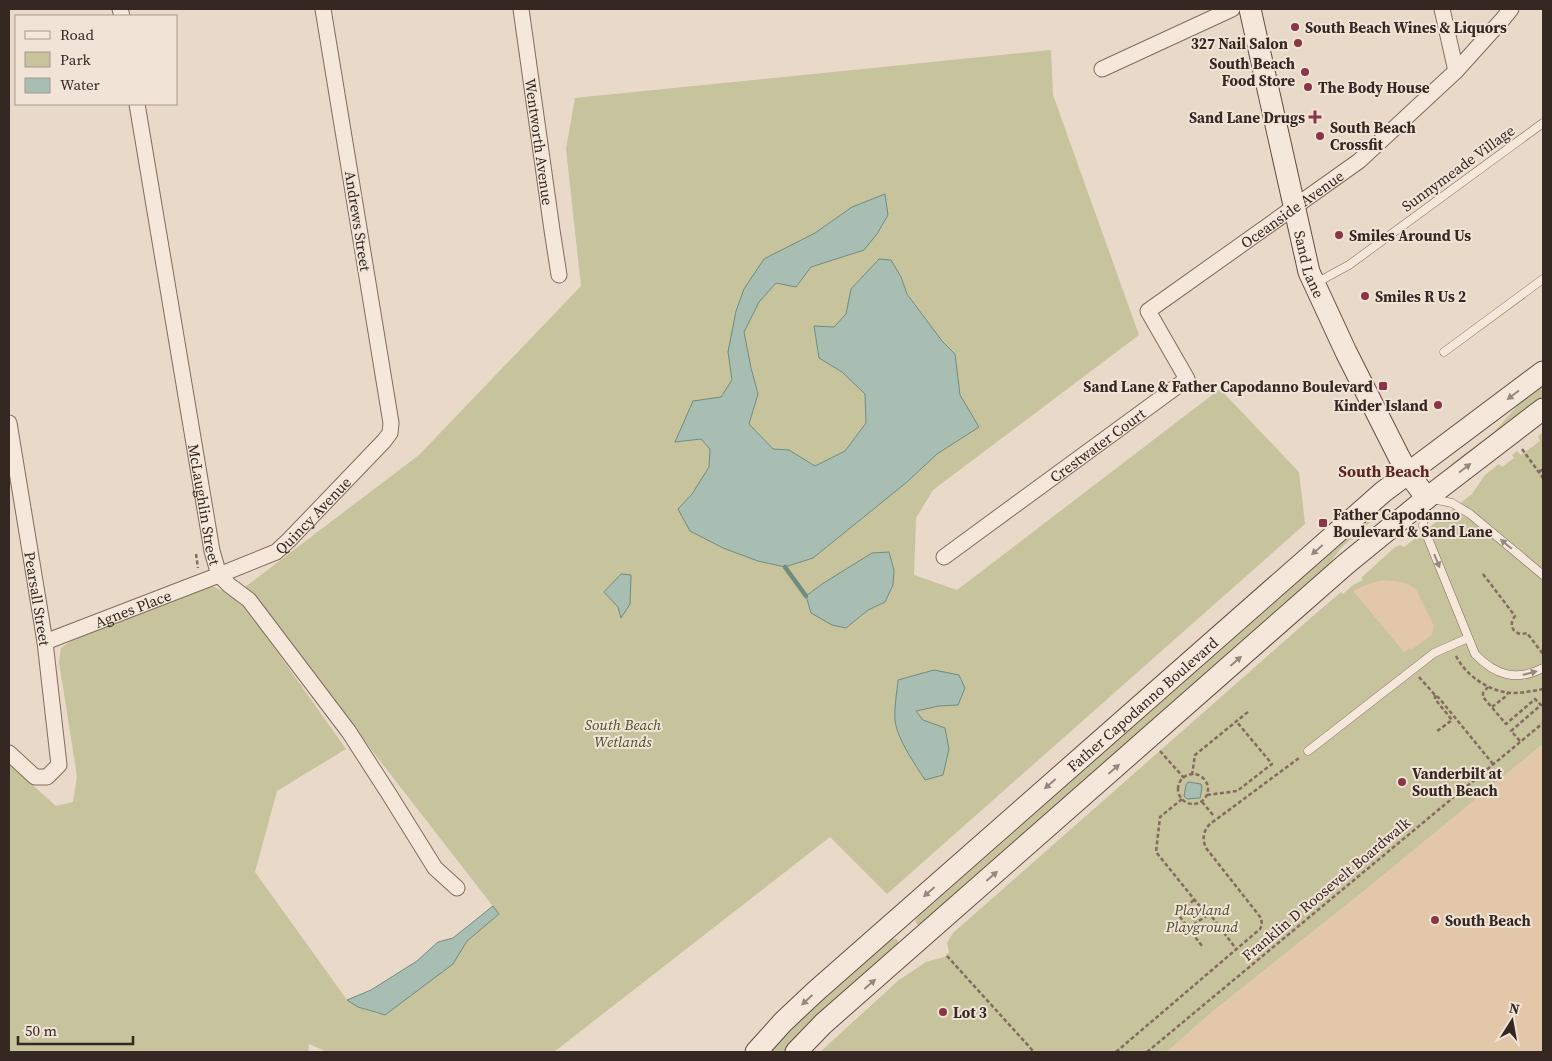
<svg xmlns="http://www.w3.org/2000/svg" width="1552" height="1061" font-family="'Source Serif 4',serif">
  <style>
    .green { fill: #c6c39d; fill-rule: evenodd }
    .sand { fill: #e2c7a9 }
    .water { fill: #a8beb3; stroke: #708b7f }
    .lines { fill: none; stroke-linecap: round; stroke-linejoin: round }
    .stream { stroke: #708b7f; stroke-width: 4.5 }
    .lane-casing { stroke: #836b5f; stroke-width: 9 }
    .street-casing { stroke: #836b5f; stroke-width: 17 }
    .secondary-casing { stroke: #654d42; stroke-width: 23 }
    .path { stroke: #836b5f; stroke-width: 2.5; stroke-dasharray: 4 2.5; stroke-linecap: butt }
    .lane { stroke: #f5e8da; stroke-width: 8 }
    .street { stroke: #f5e8da; stroke-width: 15 }
    .secondary { stroke: #f5e8da; stroke-width: 21 }
    .oneway { fill: #95887e }
    .poi-dot { fill: #8b3647; stroke: #f1e4d7; stroke-width: 2 }
    .labels { text-anchor: middle; dominant-baseline: central; stroke-width: 4; stroke-linejoin: round; paint-order: stroke }
    .poi-label { font-size: 15px; font-weight: bold; fill: #352721; stroke: #f1e4d7; text-anchor: start }
    .street-label { font-size: 15px; fill: #352721; stroke: #f1e4d7 }
    .park-label { font-size: 15px; font-style: italic; fill: #4d4f2a; stroke: #f1e4d7 }
    .neighbourhood-label { font-size: 16px; font-weight: bold; fill: #5d2625; stroke: #f1e4d7 }
  </style>
  <rect width="100%" height="100%" fill="#e9d9c8"/>
  <!-- green -->
  <path class="green" d="M1051,50L1053,95L1139,335L933,490L916,518L914,575L957,590L1220,389L1299,472L1305,524L887,894L830,837L554,1052H327L309,1044L308,1052H9V764L56,806L73,802L77,776L59,662L61,648L71,641L197,589L212,586L229,594L249,612L346,749L277,791L255,872L347,1000L358,1007L378,1014L453,964L467,941L499,914L245,587L419,455L581,286L566,149L575,98ZM852,207L864,250L811,267L796,287L776,283L759,302L744,332L751,368L758,394L749,424L773,449L789,450L815,466L845,451L866,423L865,394L842,372L819,358L814,327H834L846,314L851,289L879,259L901,277L907,293L942,341L955,354L960,395L979,427L937,454L907,482L865,514L758,561L723,548L690,531L678,509L692,494L709,467L710,449L701,439L676,442L722,397L732,380L728,352L764,259L815,233ZM872,553L894,570L893,585L885,602L868,610L846,628L811,613L806,596L822,584ZM898,680L958,705L939,706L916,711L923,720L945,728L895,722Z
    M1543,386V399L1453,466L1451,464L1494,432L1518,405Z
    M1543,432V744L1364,891L1212,1012L1167,1052H820L899,980L926,962L944,957L949,952L947,943L953,933L1313,616L1341,592L1343,594L1353,585L1363,580L1361,578L1395,547L1400,545L1404,547L1472,494L1485,475L1499,464L1502,467L1514,458L1512,455L1517,451L1521,455L1540,441L1538,436Z
    M1382,508L1384,510L1342,547L1325,569L919,926L917,924L915,921L918,917Z
    M892,939H897L899,944L804,1030L783,1052H770L800,1021Z"/>
  <!-- sand -->
  <path class="sand" d="M1382,580L1396,581L1408,584L1416,589L1434,626L1432,635L1411,650L1409,648L1404,652L1353,591L1363,586Z
    M1543,744V1052H1167L1212,1012L1364,891Z"/>
  <!-- water -->
  <path class="water" d="M885,194L888,215L877,234L864,250L811,267L796,287L776,283L759,302L744,332L751,368L758,394L749,424L773,449L789,450L815,466L845,451L866,423L865,394L842,372L819,358L814,326L834,327L846,314L851,289L879,259L891,260L901,277L907,294L942,341L955,354L960,395L979,427L937,454L907,482L813,558L785,567L758,561L723,548L690,531L678,509L692,494L709,467L710,449L701,439L675,442L693,401L721,397L732,380L728,352L736,311L744,289L764,259L815,233L852,207Z
    M889,552L894,570L893,585L885,602L868,610L846,628L832,625L811,613L806,596L822,584L872,553Z
    M621,574L631,575L630,604L621,618L618,607L604,592Z
    M934,670L959,675L965,688L958,705L939,706L916,711L923,720L945,728L949,749L943,775L925,780C915,764 897,739 895,720C894,707 897,693 898,680Z
    M1188,782L1201,784L1202,788L1200,798L1187,799L1184,796L1186,785Z
    M493,906L499,914L467,941L453,964L385,1015L358,1007L347,1000L371,990L417,961L438,942L453,938Z"/>
  <g class="lines">
    <!-- stream -->
    <path class="stream" d="M785,567L806,596"/>
    <!-- lane casing -->
    <g class="lane-casing">
      <path id="lane" d="M1316,283L1349,265L1543,123
        M1444,352L1543,279
        M1433,499L1452,503L1470,514L1543,575
        M1425,506L1423,526L1475,654C1495,675 1516,682 1543,668
        M1308,751L1434,653L1468,638"/>
    </g>
    <!-- street casing -->
    <g class="street-casing">
      <g id="street">
        <path d="M120,9L122,16"/>
        <path id="s1" d="M521,9L552,230L559,275"/>
        <path d="M1442,9L1456,71"/>
        <path d="M1102,69L1232,9"/>
        <path id="s2" d="M137,104L212,551L219,575L229,585L249,600L349,732L389,794L435,868L457,888"/>
        <path id="s3" d="M9,423L45,642L59,765L47,777H35L9,753"/>
        <path id="s4" d="M944,557L1187,379L1148,311L1359,161L1456,71L1502,20L1511,9"/>
        <path id="s5" d="M45,642L219,575L276,552L289,540L384,441L390,433L391,423L323,9"/>
      </g>
    </g>
    <!-- secondary casing -->
    <g class="secondary-casing">
      <g id="secondary">
        <path id="s6" d="M1250,9L1309,272L1346,352L1398,455L1407,472L1427,498"/>
        <path id="s7" d="M756,1052L783,1022L816,991L1383,492L1543,372"/>
        <path d="M796,1052L823,1024L1346,564L1427,498L1543,409"/>
      </g>
    </g>
    <!-- path -->
    <path class="path" d="M1522,449L1543,478
      M1539,472L1543,469
      M196,554L198,568
      M1483,574L1515,616C1507,626 1515,637 1527,633L1543,654
      M1456,656C1466,676 1490,692 1512,693C1523,693 1533,691 1543,689
      M1419,677L1435,695L1439,698L1493,764
      M1488,687L1483,693V697L1506,724L1535,699L1541,705L1511,731L1521,742
      M1435,695V699L1452,720L1436,732
      M1492,707L1505,697L1508,693
      M1160,751L1184,778
      M1178 789a15 15 0 1 1 30 0a15 15 0 1 1-30 0Z
      M1192,775L1195,755L1249,711
      M1207,795L1237,791L1272,764L1236,721
      M1182,799L1160,817L1156,852L1198,904L1212,917L1237,950
      M1202,802L1213,815
      M1194,900L1177,913L1202,946
      M1188,928L1208,915
      M947,956L1034,1052
      M1116,1052L1260,929L1262,925L1261,918L1206,848C1202,839 1203,831 1210,824L1299,758
      M1147,1052L1543,723"/>
    <!-- lane -->
    <use href="#lane" class="lane"/>
    <!-- street -->
    <use href="#street" class="street"/>
    <!-- secondary -->
    <use href="#secondary" class="secondary"/>
  </g>
  <!-- one-way arrows -->
  <defs><path id="oneway-solid" d="M-6-.8H1V-3.2L6.5 0L1 3.2V.8H-6Z" transform="scale(1.25)"/></defs>
  <g class="oneway">
    <use href="#oneway-solid" transform="translate(1513 395) rotate(143)"/>
    <use href="#oneway-solid" transform="translate(1465 468) rotate(-37)"/>
    <use href="#oneway-solid" transform="translate(1506 544) rotate(-140)"/>
    <use href="#oneway-solid" transform="translate(1317 550) rotate(139)"/>
    <use href="#oneway-solid" transform="translate(1437 561) rotate(68)"/>
    <use href="#oneway-solid" transform="translate(1236 661) rotate(-41)"/>
    <use href="#oneway-solid" transform="translate(1530 673) rotate(-15)"/>
    <use href="#oneway-solid" transform="translate(1114 769) rotate(-41)"/>
    <use href="#oneway-solid" transform="translate(1050 784) rotate(139)"/>
    <use href="#oneway-solid" transform="translate(992 876) rotate(-41)"/>
    <use href="#oneway-solid" transform="translate(929 892) rotate(139)"/>
    <use href="#oneway-solid" transform="translate(870 984) rotate(-41)"/>
    <use href="#oneway-solid" transform="translate(807 1000) rotate(137)"/>
  </g>
  <!-- markers -->
  <g class="poi-dot">
    <circle cx="1295" cy="27" r="5"/>
    <circle cx="1298" cy="43" r="5"/>
    <circle cx="1305" cy="72" r="5"/>
    <circle cx="1308" cy="87" r="5"/>
    <path d="M1312.5 109.5h5v5h5v5h-5v5h-5v-5h-5v-5h5z"/>
    <circle cx="1320" cy="136" r="5"/>
    <circle cx="1339" cy="235" r="5"/>
    <circle cx="1365" cy="296" r="5"/>
    <rect x="1378" y="381" width="10" height="10" rx="2.5"/>
    <circle cx="1438" cy="405" r="5"/>
    <rect x="1318" y="518" width="10" height="10" rx="2.5"/>
    <circle cx="1402" cy="782" r="5"/>
    <circle cx="1435" cy="920" r="5"/>
    <circle cx="943" cy="1012" r="5"/>
  </g>
  <g class="labels">
    <!-- poi labels -->
    <g class="poi-label">
      <text x="1305" y="27">South Beach Wines &amp; Liquors</text>
      <text x="1288" y="43" text-anchor="end">327 Nail Salon</text>
      <text x="1295" y="63" text-anchor="end">South Beach<tspan x="1295" dy="17">Food Store</tspan></text>
      <text x="1318" y="87">The Body House</text>
      <text x="1305" y="117" text-anchor="end">Sand Lane Drugs</text>
      <text x="1330" y="127">South Beach<tspan x="1330" dy="17">Crossfit</tspan></text>
      <text x="1349" y="235">Smiles Around Us</text>
      <text x="1375" y="296">Smiles R Us 2</text>
      <text x="1373" y="386" text-anchor="end">Sand Lane &amp; Father Capodanno Boulevard</text>
      <text x="1428" y="405" text-anchor="end">Kinder Island</text>
      <text x="1333" y="514">Father Capodanno<tspan x="1333" dy="17">Boulevard &amp; Sand Lane</tspan></text>
      <text x="1412" y="773">Vanderbilt at<tspan x="1412" dy="17">South Beach</tspan></text>
      <text x="1445" y="920">South Beach</text>
      <text x="953" y="1012">Lot 3</text>
    </g>
    <!-- street labels -->
    <g class="street-label">
      <text stroke="none"><textPath href="#s1" startOffset="134">Wentworth Avenue</textPath></text>
      <text transform="translate(1458 168) rotate(-36)">Sunnymeade Village</text>
      <text stroke="none"><textPath href="#s4" startOffset="556">Oceanside Avenue</textPath></text>
      <text transform="translate(358 221) rotate(81)">Andrews Street</text>
      <text stroke="none"><textPath href="#s6" startOffset="262">Sand Lane</textPath></text>
      <text stroke="none"><textPath href="#s4" startOffset="190">Crestwater Court</textPath></text>
      <text stroke="none"><textPath href="#s2" startOffset="406">McLaughlin Street</textPath></text>
      <text stroke="none"><textPath href="#s5" startOffset="300">Quincy Avenue</textPath></text>
      <text stroke="none"><textPath href="#s3" startOffset="178">Pearsall Street</textPath></text>
      <text stroke="none"><textPath href="#s5" startOffset="94">Agnes Place</textPath></text>
      <text stroke="none"><textPath href="#s7" startOffset="520">Father Capodanno Boulevard</textPath></text>
      <text transform="translate(1326 889) rotate(-40)">Franklin D Roosevelt Boardwalk</text>
    </g>
    <!-- park labels -->
    <g class="park-label">
      <text x="623" y="724">South Beach<tspan x="623" dy="17">Wetlands</tspan></text>
      <text x="1202" y="909">Playland<tspan x="1202" dy="17">Playground</tspan></text>
    </g>
    <!-- neighbourhood labels -->
    <g class="neighbourhood-label">
      <text x="1384" y="471">South Beach</text>
    </g>
  </g>
  <!-- border -->
  <rect width="1552" height="1061" fill="none" stroke="#352721" stroke-width="20"/>
  <!-- legend -->
  <rect x="15" y="15" width="162" height="90" fill="#f1e4d7" stroke="#a6988e"/>
  <rect x="25" y="31" width="25" height="8" fill="#f5e8da" stroke="#a6988e"/>
  <text x="60" y="40" font-size="15" fill="#352721">Road</text>
  <rect x="25" y="52" width="25" height="15" fill="#c6c39d" stroke="#a6988e"/>
  <text x="60" y="65" font-size="15" fill="#352721">Park</text>
  <rect x="25" y="78" width="25" height="15" fill="#a8beb3" stroke="#a6988e"/>
  <text x="60" y="90" font-size="15" fill="#352721">Water</text>
  <!-- north arrow -->
  <g transform="translate(1512 1021) rotate(11)" stroke="#f1e4d7" stroke-width="4" paint-order="stroke">
  <path d="M0-4L9 19L0 12L-9 19Z" fill="#352721"/>
  <text y="-8" font-size="14" font-weight="bold" text-anchor="middle" fill="#352721">N</text>
  </g>
  <!-- scale -->
  <path d="M18 1036v8h115v-8" fill="none" stroke="#352721" stroke-width="2.5"/>
  <text x="25" y="1036" font-size="15" fill="#352721" stroke="#f1e4d7" stroke-width="4" paint-order="stroke">50 m</text>
</svg>
